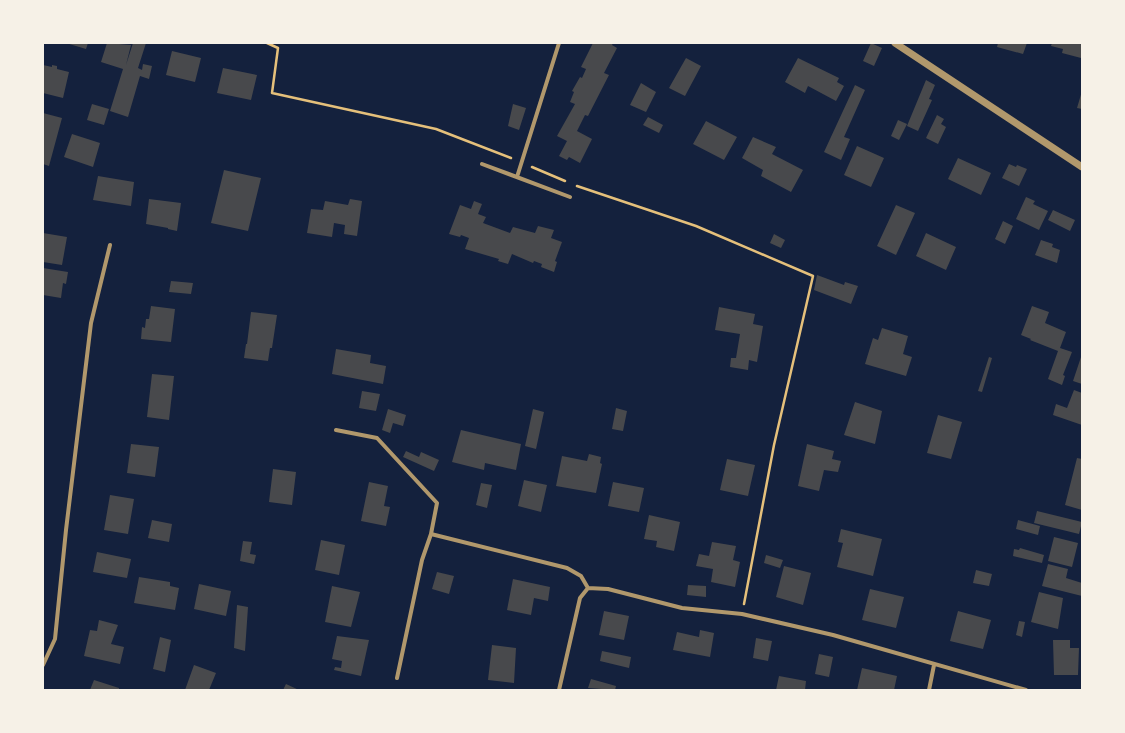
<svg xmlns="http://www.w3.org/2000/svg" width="1125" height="733" font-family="Raleway,sans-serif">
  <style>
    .building { fill: #48494c }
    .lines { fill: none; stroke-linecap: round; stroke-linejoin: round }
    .path { stroke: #e5c07b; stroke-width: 2.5 }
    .minor { stroke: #b1986c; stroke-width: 4 }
    .tertiary { stroke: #b1986c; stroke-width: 7 }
  </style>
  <rect width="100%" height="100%" fill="#14213d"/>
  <!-- building -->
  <path class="building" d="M66,43H88L86,49Z
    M107,43L131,45L126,65L133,43H146L138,68L142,70L143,64L152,66L149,79L140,76L128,117L110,111L123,69L101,62Z
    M593,43H613L612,45L617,48L604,73L609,75L588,116L585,115L577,131L592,139L580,163L569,157L567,160L559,156L567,141L557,136L575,104L570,102L574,92L572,91L580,77L582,78L586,69L581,67Z
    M871,43L882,48L874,66L863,61Z
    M998,43H1027L1023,54L997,47Z
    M1052,43H1082L1081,58L1062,53L1063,49L1051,46Z
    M172,51L201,58L195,82L166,75Z
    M686,58L701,66L685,96L669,88Z
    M798,58L839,78L837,82L844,86L836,101L808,86L805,93L785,82Z
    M43,65L52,67V65L57,66V69L69,72L63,98L43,93Z
    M223,68L257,75L251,100L217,93Z
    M926,80L935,85L929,99L932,100L918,131L907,126Z
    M641,83L656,92L646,112L630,105Z
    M855,85L865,90L844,137L850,139L841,160L824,152Z
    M1082,91V109L1077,108Z
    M92,104L109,109L104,125L87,120Z
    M513,104L526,108L519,130L508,126Z
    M43,113L62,118L49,166L43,164Z
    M937,115L944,119L941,124L946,127L938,144L926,138Z
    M648,117L663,125L659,133L643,125Z
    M898,120L907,124L899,140L891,136Z
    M706,121L737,137L724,160L693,144Z
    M72,134L100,143L93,167L64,157Z
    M753,137L776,147L772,154L803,170L791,192L761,176L763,170L742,158Z
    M857,146L884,158L871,187L844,175Z
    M958,158L991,173L981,195L948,179Z
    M1009,164L1016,167L1017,165L1027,169L1019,186L1002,178Z
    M224,170L261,178L248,231L211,223Z
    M98,176L134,182L131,206L93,200Z
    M1026,197L1035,201L1033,204L1048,211L1039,230L1016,219Z
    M149,199L181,203L177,231L168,229V228L146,224Z
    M350,199L362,201L357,236L344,234L345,225L334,223L332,237L307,233L311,209L323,210L325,201L348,205Z
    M474,201L482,204L478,214L486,217L483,223L510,233L513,227L535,233L538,226L554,230L551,238L562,242L555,261L557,262L554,272L541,267L542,264L534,261L533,263L512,254L508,264L498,261L499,259L465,249L469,238L461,235L460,237L449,234L460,205L471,209Z
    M896,205L915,213L896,255L877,246Z
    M1053,210L1075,220L1070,231L1048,220Z
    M1003,221L1013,226L1005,244L995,239Z
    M43,233L67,237L62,265L43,262Z
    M926,233L956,247L946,270L916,256Z
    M774,234L785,240L781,248L770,243Z
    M1041,240L1053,244L1052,247L1060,250L1057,263L1035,255Z
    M43,268L68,272L66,284L63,283L61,298L43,295Z
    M817,275L844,285L845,282L858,286L851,304L814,290Z
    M171,281L193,283L191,294L169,292Z
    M151,306L175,309L171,342L141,339L142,327L145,328L146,319H149Z
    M1032,306L1049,312L1045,323L1066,332L1060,348L1072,352L1063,375L1065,376L1062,385L1048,379L1058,351L1030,340L1031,339L1021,335Z
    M719,307L755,314L753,324L763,326L757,362L749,360L748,370L730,367L731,358H736L740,334L715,330Z
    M251,312L277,315L272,348H270L268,361L244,358L246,344H247Z
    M882,328L908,336L903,354L912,357L906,376L865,364L873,338L878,340Z
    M336,349L371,355L370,363L386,366L383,384L332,374Z
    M1082,354V384L1073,381Z
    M989,357L992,358L982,392L978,391Z
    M152,374L174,376L169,420L147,417Z
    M1074,390L1082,393V425L1053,415L1056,404L1067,408Z
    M362,391L380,394L376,411L359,408Z
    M855,402L882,411L875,444L844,435Z
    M616,408L627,411L623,431L612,429Z
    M388,409L406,415L403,426L393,423L390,433L382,430Z
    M533,409L544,412L536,449L525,446Z
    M938,415L962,422L951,459L927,453Z
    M461,430L521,444L516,470L485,463L484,470L452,462Z
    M131,444L159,447L155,477L127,473Z
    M807,444L834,451L832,459L841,461L838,472L824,470L819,491L798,486Z
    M406,451L419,457L421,452L439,460L434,471L403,457Z
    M589,454L601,457L600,463L602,464L596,493L556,486L562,456L587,461Z
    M1077,458L1082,459V510L1065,505Z
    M727,459L755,465L748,496L720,490Z
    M273,469L296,472L292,505L269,502Z
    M524,480L547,485L541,512L518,506Z
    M369,482L388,486L384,506L390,507L386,526L361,521Z
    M613,482L644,488L639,512L608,506Z
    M481,483L492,485L487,508L476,505Z
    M110,495L134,499L128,534L104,530Z
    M1037,511L1082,522L1079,534L1034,523Z
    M649,515L680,522L674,551L656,547L657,541L644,539Z
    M152,520L172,524L169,542L148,538Z
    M1018,520L1040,526L1038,535L1016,529Z
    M841,529L882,539L873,576L837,567L843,543L838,542Z
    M1054,537L1078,543L1072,567L1048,561Z
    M321,540L345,545L339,575L315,570Z
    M243,541L252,542L250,554L256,555L254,564L240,561Z
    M712,542L736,546L733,560L740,562L735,587L711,582L713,569L696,566L699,554L709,556Z
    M1020,548L1044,555L1042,563L1013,556L1014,549L1019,550Z
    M97,552L131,559L127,578L93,572Z
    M766,555L783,560L780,568L764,563Z
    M1048,564L1068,569L1066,578L1082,583V596L1042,586Z
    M784,566L811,573L803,605L776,597Z
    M976,570L992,574L989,586L973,583Z
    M437,572L454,576L449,594L432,589Z
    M139,577L170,582V586L179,588L175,610L134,603Z
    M513,579L550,587L548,601L534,598L531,615L507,610Z
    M199,584L231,591L226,616L194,609Z
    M688,585L706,586V597L687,595Z
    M332,586L360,592L351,627L325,622Z
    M870,589L904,597L896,628L862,620Z
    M1039,592L1063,598L1058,629L1031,622Z
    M237,605L248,607L245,651L234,648Z
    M604,611L629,616L624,640L599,635Z
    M958,611L991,620L983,649L950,641Z
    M99,620L118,625L111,644L124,647L120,664L84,656L90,630L97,631Z
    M1019,621L1025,622L1022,637L1016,635Z
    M700,630L714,633L710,657L673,650L677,632L699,637Z
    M337,636L369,640L361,676L334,670L335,667L341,668L342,661L332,659Z
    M160,637L171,640L165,672L153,669Z
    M756,638L772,641L768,661L753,658Z
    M1053,640H1070V648H1079L1078,675H1054Z
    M492,645L516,648L514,683L488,680Z
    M602,651L631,657L629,668L600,661Z
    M819,654L833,657L829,677L815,674Z
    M194,665L216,673L209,690H185Z
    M862,668L897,676L894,690H857Z
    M779,676L806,681L805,690H776Z
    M591,679L616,686L615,690L588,688Z
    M94,680L119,688V690H90Z
    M286,684L299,690H283Z"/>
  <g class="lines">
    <!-- path -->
    <path class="path" d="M267,43L278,48L272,93L436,129L511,158
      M532,167L565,181
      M577,186L696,226L813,276L774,445L744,604"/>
    <!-- minor -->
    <path class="minor" d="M482,164L570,197
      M517,177L559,43
      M336,430L377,438L437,503L431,534L567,568L581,576L588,588L608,589L682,608L742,614L833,635L1026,690
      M43,665L55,639L66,530L91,323L110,245
      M397,678L422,560L431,534
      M559,690L580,598L588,588
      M929,690L934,665"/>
    <!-- tertiary -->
    <path class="tertiary" d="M895,43L1082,167"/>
  </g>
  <!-- border -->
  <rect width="1125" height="733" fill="none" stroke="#f6f1e7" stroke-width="88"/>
</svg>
